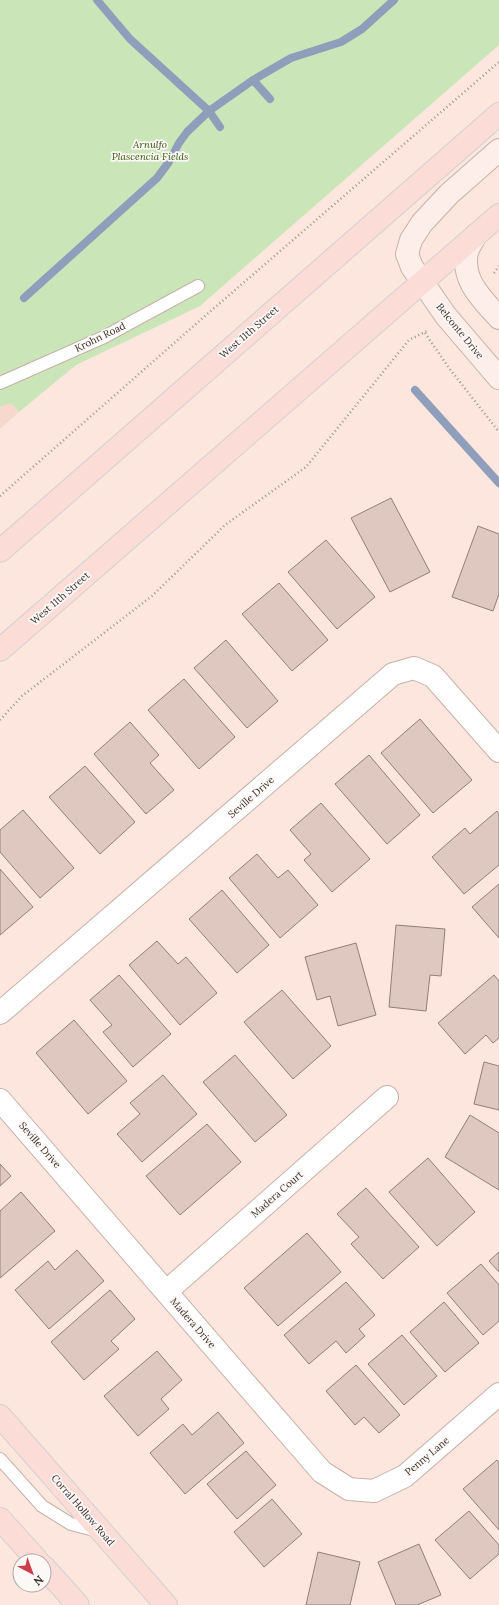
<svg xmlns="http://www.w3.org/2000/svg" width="499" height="1605" font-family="Lora,serif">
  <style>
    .built { fill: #f6d9cc }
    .green { fill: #cae6b8 }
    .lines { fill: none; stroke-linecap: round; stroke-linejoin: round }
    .stream { stroke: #8f9ebb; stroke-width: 8 }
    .building { fill: #dec8bf; stroke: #937f77 }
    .lane-casing { stroke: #c6b1a8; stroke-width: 14 }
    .street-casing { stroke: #c6b1a8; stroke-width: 24 }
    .secondary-casing { stroke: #c6b1a8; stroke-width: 24 }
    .primary-casing { stroke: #d3d1d1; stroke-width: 24 }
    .path { stroke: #a4948d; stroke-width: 2.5; stroke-dasharray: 1 3; stroke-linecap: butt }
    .lane { stroke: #fff; stroke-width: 12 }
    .street { stroke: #fff; stroke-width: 22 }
    .secondary { stroke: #fdeeea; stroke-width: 22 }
    .primary { stroke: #fbdcd6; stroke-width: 22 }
    .labels { text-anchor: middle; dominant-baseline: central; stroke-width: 3.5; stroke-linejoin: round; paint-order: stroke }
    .park-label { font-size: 10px; font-style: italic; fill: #315809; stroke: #fcf8f6 }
    .street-label { font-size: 10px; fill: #39302d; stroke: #fcf8f6 }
  </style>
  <rect width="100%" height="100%" fill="#fde6dd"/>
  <!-- built -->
  <path class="built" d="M11,403L19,412L0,429V407Z"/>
  <!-- green -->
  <path class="green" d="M0,0H499V45L200,306L76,365L19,412L11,403L0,407Z"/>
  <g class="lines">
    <!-- stream -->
    <path class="stream" d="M97,0L130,39L209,111L253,80L270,99
      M253,80L291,58L341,42L362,29L394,0
      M24,298L157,178L169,162L179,143L187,132L209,111L220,127
      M415,390L499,483"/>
  </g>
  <!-- building -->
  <path class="building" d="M391,498L430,572L390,592L351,518Z
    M478,526L499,534V594L493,611L452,597Z
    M326,540L375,597L337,629L288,572Z
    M279,583L328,640L292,671L242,614Z
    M226,640L278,701L247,728L194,668Z
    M184,679L235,737L199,769L148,710Z
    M420,719L472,780L433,813L381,753Z
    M130,722L159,755L150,763L174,790L146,814L94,754Z
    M369,755L420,815L387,844L335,784Z
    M85,766L135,822L100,854L49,797Z
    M321,803L370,859L332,892L304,860L311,854L290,830Z
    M23,810L74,868L40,898L0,852V830Z
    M497,811L499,814V865L464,894L432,857L465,828L470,834Z
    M257,854L278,878L288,870L318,905L280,938L229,878Z
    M0,869L33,907L0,935Z
    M499,884V938L472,907Z
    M222,890L269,945L237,973L189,919Z
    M396,925L445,929L441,976L430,975L426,1011L389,1007Z
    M157,941L178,964L186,957L217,993L180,1025L129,965Z
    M356,943L376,1015L338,1026L330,996L317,1000L305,957Z
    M119,975L171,1034L133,1067L103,1032L112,1025L90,1000Z
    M494,975L499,981V1038L493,1043L486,1035L465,1054L438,1023Z
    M282,990L331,1046L293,1079L244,1022Z
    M74,1020L127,1081L88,1114L36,1053Z
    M235,1055L287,1115L255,1142L203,1082Z
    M484,1062L499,1066V1110L474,1104Z
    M163,1075L197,1114L142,1162L117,1134L140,1114L130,1103Z
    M470,1115L499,1133V1190L445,1157Z
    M207,1124L241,1162L180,1215L146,1176Z
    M428,1158L475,1212L437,1246L389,1192Z
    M0,1164L11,1176L0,1186Z
    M366,1188L419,1247L383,1279L351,1244L359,1237L337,1214Z
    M21,1192L55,1231L0,1278V1211Z
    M307,1233L341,1272L278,1326L244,1288Z
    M77,1250L104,1281L49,1329L15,1290L48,1261L55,1270Z
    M499,1252V1272L489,1261Z
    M481,1264L499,1285V1321L483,1335L447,1293Z
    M346,1282L375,1315L359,1329L365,1336L346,1353L336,1341L309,1364L284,1335Z
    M110,1290L135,1319L111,1341L119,1349L84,1380L51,1342Z
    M444,1302L479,1343L445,1372L410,1332Z
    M402,1335L437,1376L404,1405L368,1364Z
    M157,1351L182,1380L161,1399L169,1409L138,1436L104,1396Z
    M356,1365L400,1415L379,1433L364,1417L355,1425L326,1391Z
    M218,1412L244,1443L185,1494L150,1453L183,1424L192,1435Z
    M246,1451L276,1485L237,1519L207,1484Z
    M497,1460L499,1462V1530L463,1489Z
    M272,1499L302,1534L264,1567L234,1532Z
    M469,1511L499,1545V1554L470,1579L435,1540Z
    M419,1544L441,1595L417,1605H396L378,1562Z
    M318,1552L360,1562L350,1605H306Z"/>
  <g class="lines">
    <!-- lane casing -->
    <g class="lane-casing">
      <path id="lane" d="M0,383L104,337L198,286
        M0,1459L42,1506L71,1524L98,1531"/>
    </g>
    <!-- street casing -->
    <g class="street-casing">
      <path id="street" d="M0,1013L393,674L414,668L433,676L499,751
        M0,1100L322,1472L349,1489L374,1491L405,1476L499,1394
        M167,1291L387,1097"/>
    </g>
    <!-- secondary casing -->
    <g class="secondary-casing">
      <path id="secondary" d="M499,150L449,194L422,223L411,240L407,254L412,267L446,316L499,378
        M476,235C473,240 469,246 467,252C461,280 482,299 499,318"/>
    </g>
    <!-- primary casing -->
    <g class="primary-casing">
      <path id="primary" d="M0,551L499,114
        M0,650L499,215
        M0,1416L166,1605
        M0,1519L38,1561
        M44,1567L78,1605"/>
    </g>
    <!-- path -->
    <path class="path" d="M494,273L499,266
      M425,333L449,368L499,432
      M0,496L205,316L499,62
      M0,720L22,696L152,596L225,525L306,467L409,340L427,331"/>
    <!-- lane -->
    <use href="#lane" class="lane"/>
    <!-- street -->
    <use href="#street" class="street"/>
    <!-- secondary -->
    <use href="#secondary" class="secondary"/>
    <!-- primary -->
    <use href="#primary" class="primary"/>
  </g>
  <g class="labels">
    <!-- park labels -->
    <g class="park-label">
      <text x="150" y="144">Arnulfo<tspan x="150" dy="12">Plascencia Fields</tspan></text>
    </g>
    <!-- street labels -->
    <g class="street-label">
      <text transform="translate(460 331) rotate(51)">Belconte Drive</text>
      <text transform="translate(249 332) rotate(-41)">West 11th Street</text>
      <text transform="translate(100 337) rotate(-26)">Krohn Road</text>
      <text transform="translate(60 598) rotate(-41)">West 11th Street</text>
      <text transform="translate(251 797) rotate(-41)">Seville Drive</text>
      <text transform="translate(40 1145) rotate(49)">Seville Drive</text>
      <text transform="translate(277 1194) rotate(-41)">Madera Court</text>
      <text transform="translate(193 1323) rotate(49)">Madera Drive</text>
      <text transform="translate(427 1456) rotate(-40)">Penny Lane</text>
      <text transform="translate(83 1510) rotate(49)">Corral Hollow Road</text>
    </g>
  </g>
  <!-- north arrow -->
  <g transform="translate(32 1573) rotate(139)"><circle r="19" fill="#fcf8f6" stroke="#aea8a6"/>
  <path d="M0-3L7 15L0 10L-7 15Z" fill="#cc3c4b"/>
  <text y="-6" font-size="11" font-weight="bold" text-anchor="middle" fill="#39302d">N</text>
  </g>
</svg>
